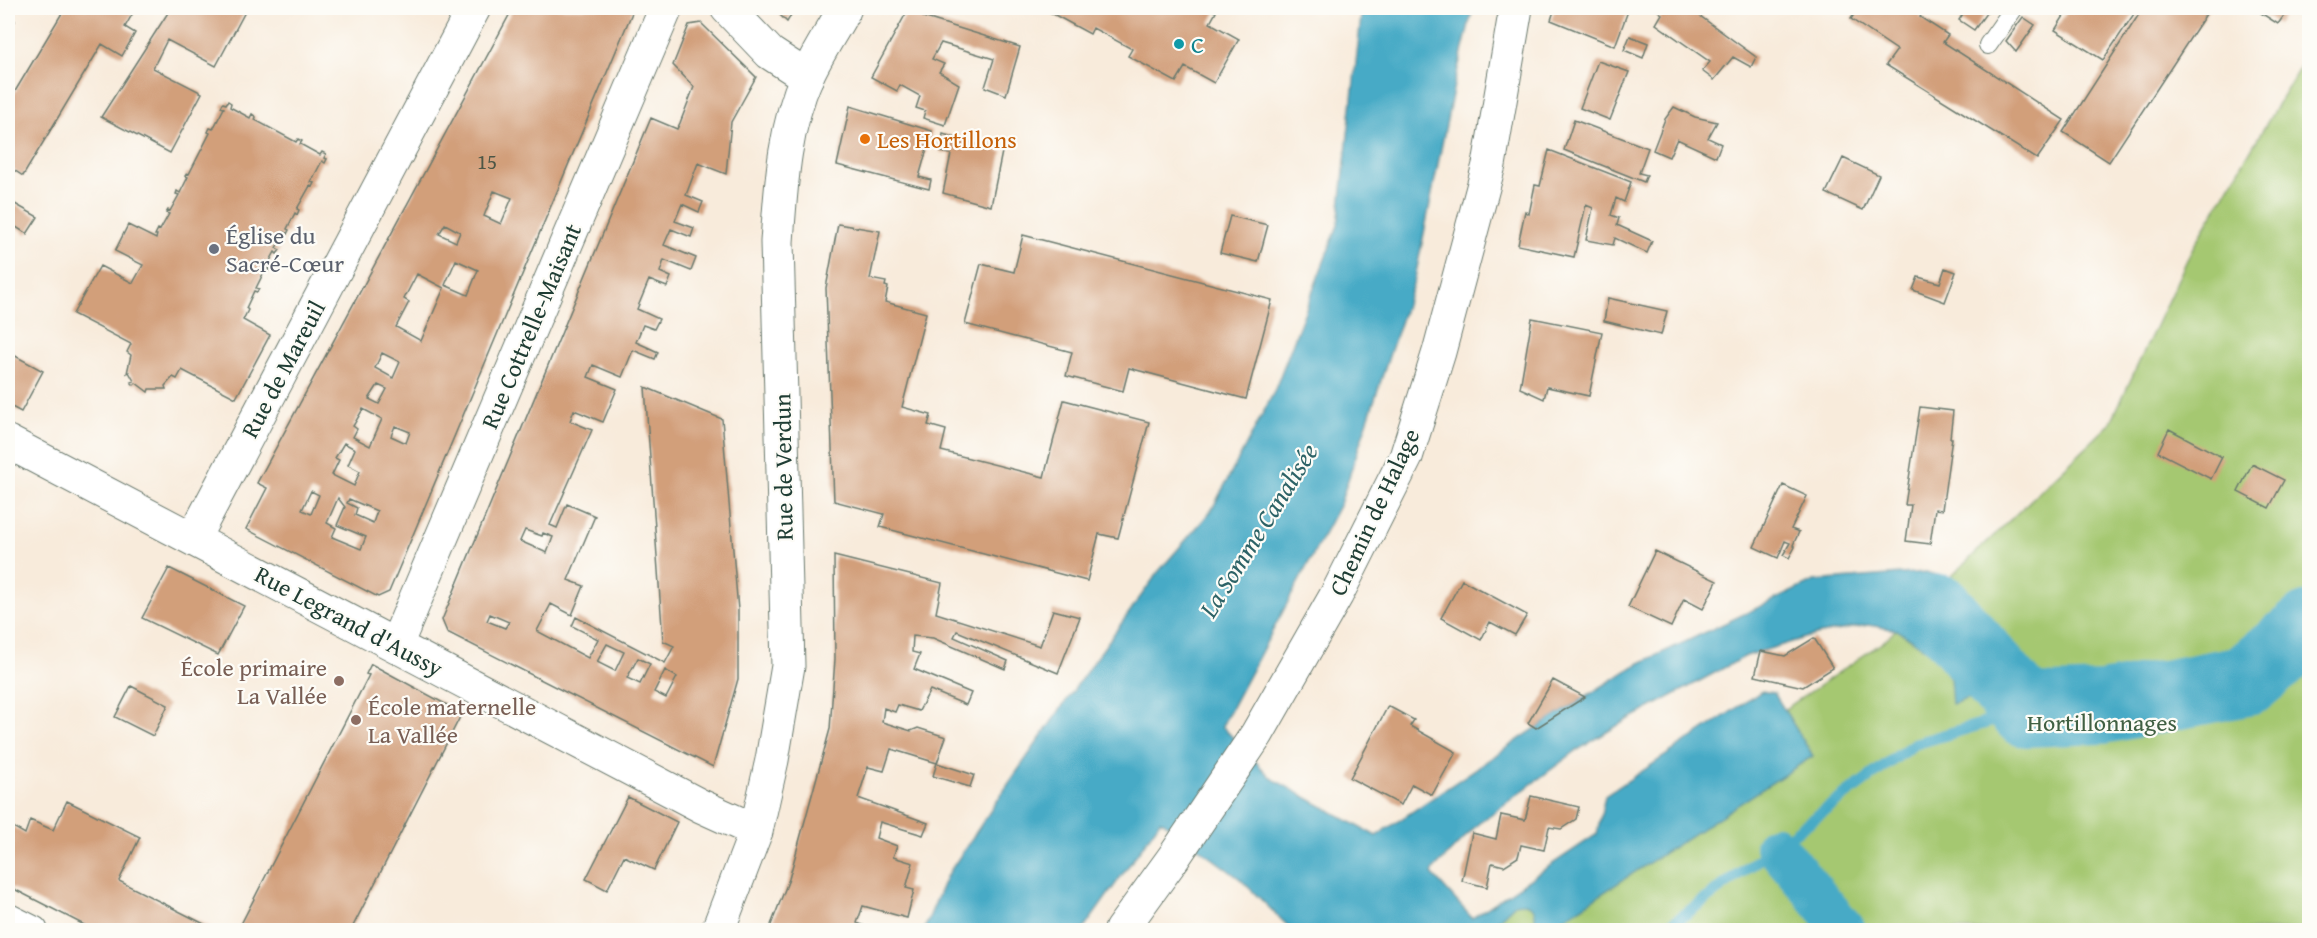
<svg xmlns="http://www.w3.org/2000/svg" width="2317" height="938" font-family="'Gentium Book Plus',serif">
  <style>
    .green { fill: #a5c871; stroke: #628252; stroke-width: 1.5 }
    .water { fill: #46aac6; stroke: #32747d; stroke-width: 1.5 }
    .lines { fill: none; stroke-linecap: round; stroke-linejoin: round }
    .stream { stroke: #46aac6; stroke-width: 12 }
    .canal { stroke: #46aac6; stroke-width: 42 }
    .river { stroke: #46aac6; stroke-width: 72 }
    .building { fill: #d29f7a; fill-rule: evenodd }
    .service-casing { stroke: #6b7a6e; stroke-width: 20 }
    .pedestrian-casing { stroke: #6b7a6e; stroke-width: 29 }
    .minor-casing { stroke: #6b7a6e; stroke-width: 35 }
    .tertiary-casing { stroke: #6b7a6e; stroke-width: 35 }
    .service { stroke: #fff; stroke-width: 18 }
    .pedestrian { stroke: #fff; stroke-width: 27 }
    .minor { stroke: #fff; stroke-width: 33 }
    .tertiary { stroke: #fff; stroke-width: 33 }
    .culture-dot { fill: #0f9aa8; stroke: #fdfcf7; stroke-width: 2 }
    .food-dot { fill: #e8710a; stroke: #fdfcf7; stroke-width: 2 }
    .worship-dot { fill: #6b7280; stroke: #fdfcf7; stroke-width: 2 }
    .education-dot { fill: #8d6e63; stroke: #fdfcf7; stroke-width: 2 }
    .labels { text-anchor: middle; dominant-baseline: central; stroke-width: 4.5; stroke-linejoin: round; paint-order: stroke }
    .number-label { font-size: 21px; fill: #4c5646 }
    .culture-label { font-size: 24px; fill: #0d838f; stroke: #fdfcf7; text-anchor: start }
    .food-label { font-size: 24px; fill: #c56008; stroke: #fdfcf7; text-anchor: start }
    .worship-label { font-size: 24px; fill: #5b616d; stroke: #fdfcf7; text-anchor: start }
    .street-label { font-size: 24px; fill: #1f3d34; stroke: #fdfcf7 }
    .education-label { font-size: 24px; fill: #785e54; stroke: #fdfcf7; text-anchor: end }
    .park-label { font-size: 24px; fill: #406043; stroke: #fdfcf7 }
    .water-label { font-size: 26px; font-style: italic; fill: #2d6367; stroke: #fdfcf7 }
  </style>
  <rect width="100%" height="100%" fill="#fdfcf7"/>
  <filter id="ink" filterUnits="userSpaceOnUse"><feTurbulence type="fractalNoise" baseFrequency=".0167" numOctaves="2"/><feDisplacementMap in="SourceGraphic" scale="12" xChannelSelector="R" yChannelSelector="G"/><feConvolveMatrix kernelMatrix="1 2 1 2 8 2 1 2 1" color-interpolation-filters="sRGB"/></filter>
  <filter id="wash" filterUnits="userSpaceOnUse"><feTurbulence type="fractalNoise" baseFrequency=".008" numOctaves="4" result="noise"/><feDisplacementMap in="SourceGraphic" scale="24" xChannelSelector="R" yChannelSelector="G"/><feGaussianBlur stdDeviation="1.35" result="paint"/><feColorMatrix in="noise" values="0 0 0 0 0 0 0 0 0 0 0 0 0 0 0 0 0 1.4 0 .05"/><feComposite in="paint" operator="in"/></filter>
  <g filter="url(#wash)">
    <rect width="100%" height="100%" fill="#f8ebdb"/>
    <!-- green -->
    <path class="green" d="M2309,52V930H1463L1883,642L2110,424L2192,249Z"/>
    <!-- water -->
    <path class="water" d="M1362,8H1473L1454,85L1415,278L1340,504L1222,726L1271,778L1376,836L1536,728L1634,666L1814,581L1926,572L1952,579L2012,660L2037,675L1952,704L1950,678L1937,657L1897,630L1868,625L1815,635L1746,656L1620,724L1576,751L1478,824L1434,869L1432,874L1472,918L1597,834L1605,796L1762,691L1774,693L1813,756L1552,926L1549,930H1531C1539,915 1536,899 1515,904L1488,930H1292L1240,879L1161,820L1083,930H924L946,877L1009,783L1082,678L1159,571L1211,511L1274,392L1338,225Z"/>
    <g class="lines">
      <!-- stream -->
      <path class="stream" d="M1664,930L1914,744L2026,711"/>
      <!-- canal -->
      <path class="canal" d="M1776,847L1845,930"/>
      <!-- river -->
      <path class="river" d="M1939,610L2026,711L2103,708L2247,680L2310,627"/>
    </g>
    <g id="blocks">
      <!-- building -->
      <path class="building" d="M65,8H128L134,11L125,27L135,33L122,56L102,44L23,176L8,166V103Z
        M171,8H247L216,66L167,40L153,68L202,93L170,153L101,117Z
        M513,8H634L389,592L378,597L246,529L267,488L257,483ZM494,191L512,198L501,224L484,216ZM445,224L460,232L456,242L439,234ZM456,260L478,270L468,295L445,285ZM417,274L444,288L421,341L396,327L409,302L404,299ZM382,353L400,362L393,378L375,368ZM378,385L387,389L379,404L369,399ZM363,409L382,419L370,446L353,437L357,429L353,426ZM395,426L410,432L406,443L391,436ZM344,443L355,449L348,465L360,471L354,486L332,475L339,460L335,458ZM311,491L319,495L311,514L302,510ZM338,498L345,507L337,525L366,537L361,549L332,537L336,528L327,523ZM349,499L377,511L373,523L355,515L357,508L347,503Z
        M773,8H795L787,22Z
        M909,8H928L923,17L1020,47L1006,95L985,87L994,59L941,43L932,59L944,64L939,72L959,84L945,125L923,118L925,111L916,108L920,96L900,85L897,91L871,77Z
        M1042,8H1207L1216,12L1210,23L1239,39L1214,83L1185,67L1176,82L1128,56L1132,49L1093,28L1090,34Z
        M1555,8H1618L1628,11L1615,46L1551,20Z
        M1654,8H1689L1756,57L1751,67L1733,57L1714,80L1702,71L1710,62L1656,24L1662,14Z
        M1858,8H1913L1922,14L1920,17L1948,35L1943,42L2064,120L2037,159L1886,65L1897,50L1851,19Z
        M1963,8H1987L1989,9L1974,30L1959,20L1966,9Z
        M2069,8H2138L2103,60L2055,30Z
        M2143,8H2210L2109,162L2063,132Z
        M2253,8H2285L2288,10L2278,24Z
        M8,17L15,21L11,29L8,27Z
        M2023,17L2035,25L2016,52L2006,41Z
        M701,23L756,77L731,122L726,174L698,163L686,195L703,202L699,212L682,204L675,221L694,228L691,237L671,229L664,245L696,258L691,271L664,260L660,272L671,277L667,287L649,280L637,309L659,319L654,329L643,325L636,342L658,352L655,359L633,350L622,377L593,365L588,377L617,389L603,422L574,410L570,421L592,430L550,525L557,528L567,504L595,516L568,580L584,586L572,615L551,604L537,631L588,658L598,639L572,626L576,617L665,663L674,646L663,641L645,387L722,419L738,610V679L713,767L447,632L442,620L651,118L677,129L680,123L694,87L673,65L689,25ZM525,530L542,536L543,533L553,537L547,553L520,541ZM490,614L509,622L505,628L487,621ZM607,644L624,652L615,671L597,662ZM638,658L650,664L640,684L627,678ZM665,670L677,677L666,698L654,692Z
        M1630,36L1648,43L1643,58L1624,50Z
        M1598,61L1629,72L1610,120L1580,108Z
        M228,101L231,103L230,107L250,118L252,114L256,117L255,120L296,142L298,139L302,141L300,144L320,155L322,152L326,154L324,158L327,159L325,163L322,161L311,182L314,183L312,187L310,186L297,209L299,210L297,215L295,213L287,229L289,230L287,234L285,232L276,248L280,250L277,254L275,252L266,268L269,269L267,273L264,272L256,288L259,289L257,292L254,291L246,308L248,310L243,320L270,335L236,398L182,370L177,379L173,377L165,386L166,389H149L148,392L136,383L134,385L131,382L134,381L129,372L127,373L131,355L127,352L131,344L73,314L100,266L133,283L143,265L115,251L128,225L156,239L157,235H155L158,229L160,230L169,214L166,213L168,210L170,211L179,195L176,194L177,191L180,193L188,177L185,176L187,173L189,174L210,133L208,132L210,128L213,129L224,108L221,107L223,103L226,104Z
        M850,106L932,131L919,177L931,180L929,189L837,165Z
        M1674,107L1695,117L1717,122L1708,138L1721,144L1716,157L1677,139L1669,157L1653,150L1665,119Z
        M1574,120L1648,148L1639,173L1647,175L1644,182L1564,150Z
        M943,134L1002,152L991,206L943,193L951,154L940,152Z
        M1549,150L1631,182L1624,202L1616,198L1611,215L1619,218L1617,225L1652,241L1647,253L1615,238L1613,245L1586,240L1593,208L1586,205L1574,257L1518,245L1525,211L1529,214L1535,185L1540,186Z
        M1843,158L1879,175L1863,210L1826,193Z
        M8,200L38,217L27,234L8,222Z
        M1230,216L1268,225L1258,262L1220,253Z
        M838,224L880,231L870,279L886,282L885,286L888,287L885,302L926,313L902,407L931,415L928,425L946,430L941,451L1044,477L1064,400L1149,422L1118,538L1099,534L1087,581L880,527L884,514L834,501L826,288Z
        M1023,235L1272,300L1246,399L1129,368L1123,391L1066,376L1072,352L965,324L981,264L1014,272Z
        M1945,268L1956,272L1945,302L1913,290L1918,277L1940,283Z
        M1608,298L1667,311L1661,335L1604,321Z
        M1532,318L1602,332L1589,396L1547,387L1544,399L1520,388Z
        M8,352L43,371L21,412L8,405Z
        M1920,407L1953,411L1950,438H1952L1942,510L1935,509L1930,544L1906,541L1911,505H1905Z
        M2169,429L2222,457L2211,479L2158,452Z
        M2252,464L2284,480L2269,508L2238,492Z
        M1783,485L1807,496L1791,529L1799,532L1793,545L1795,547L1789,558L1783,555L1790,543L1785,541L1778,558L1754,547Z
        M1655,551L1717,581L1703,609L1684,599L1671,627L1628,607Z
        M834,556L942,583L936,613L1040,646L1053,610L1080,617L1058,673L957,631L954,637L1008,661L1005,669L933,638L913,636L912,652L920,654L914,669L971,693L966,705L930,690L919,711L898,705L895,712L884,708L882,722L911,731L918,728L946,737L937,763L891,749L884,771L868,767L858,798L928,823L923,835L880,822L876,838L897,846L893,857L913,863L906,888L914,890L907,918L863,906L857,923L875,930H769L789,879L830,729L835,659Z
        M169,568L244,606L218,655L142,618Z
        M1462,580L1527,615L1515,635L1490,622L1481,640L1441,618Z
        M1814,638L1833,668L1803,687L1755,676L1761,651L1785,656Z
        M371,664L462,713L351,930H238L369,675L366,674Z
        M1553,680L1585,697L1536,728L1528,723Z
        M131,686L168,705L153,736L115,717Z
        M1388,706L1414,720L1410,726L1456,752L1432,795L1412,784L1401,805L1350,778Z
        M937,763L974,775L970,787L933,776Z
        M1531,796L1579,807L1576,819L1561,829L1549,827L1544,850L1521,845L1518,857L1504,866L1492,863L1487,887L1462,881L1472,833L1496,839L1501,815L1525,820Z
        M628,797L677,822L654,870L624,856L607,890L586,879Z
        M67,801L140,837L119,881L216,930H94L8,886V824L25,834L30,820L53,830Z"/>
    </g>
  </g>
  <g filter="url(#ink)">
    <use href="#blocks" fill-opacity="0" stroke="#6b7a6e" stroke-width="1.5"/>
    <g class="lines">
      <!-- service casing -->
      <g class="service-casing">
        <path id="service" d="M1988,45L2014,8"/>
      </g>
      <!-- pedestrian casing -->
      <g class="pedestrian-casing">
        <path id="pedestrian" d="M8,917L34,930"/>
      </g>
      <!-- minor casing -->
      <g class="minor-casing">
        <path id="minor" d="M727,8L770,53L807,77
          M8,442L701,806L756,831
          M193,539L474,8
          M396,645L666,8
          M1121,930L1174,857L1257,734L1337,594L1406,457L1439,352L1489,165L1516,8"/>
      </g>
      <!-- tertiary casing -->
      <g class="tertiary-casing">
        <path id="tertiary" d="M718,930L756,831L772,760L788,666L777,242C781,186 784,128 807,76C818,52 833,30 845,8"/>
      </g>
      <!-- service -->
      <use href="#service" class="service"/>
      <!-- pedestrian -->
      <use href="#pedestrian" class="pedestrian"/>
      <!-- minor -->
      <use href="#minor" class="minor"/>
      <!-- tertiary -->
      <use href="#tertiary" class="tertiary"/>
    </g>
  </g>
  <!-- markers -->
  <circle class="culture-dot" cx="1179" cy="44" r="6"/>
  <circle class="food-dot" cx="865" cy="139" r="6"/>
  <circle class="worship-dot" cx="214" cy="249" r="6"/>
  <g class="education-dot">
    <circle cx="339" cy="681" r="6"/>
    <circle cx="356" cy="720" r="6"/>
  </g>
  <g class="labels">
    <!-- number labels -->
    <g class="number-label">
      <text x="487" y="161">15</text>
    </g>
    <!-- culture labels -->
    <g class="culture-label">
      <text x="1191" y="44">C</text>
    </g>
    <!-- food labels -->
    <g class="food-label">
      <text x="877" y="139">Les Hortillons</text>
    </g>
    <!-- worship labels -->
    <g class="worship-label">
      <text x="226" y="235">Église du<tspan x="226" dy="28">Sacré-Cœur</tspan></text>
    </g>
    <!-- street labels -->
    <g class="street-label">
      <text transform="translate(531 326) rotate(-67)">Rue Cottrelle-Maisant</text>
      <text transform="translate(283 369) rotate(-62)">Rue de Mareuil</text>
      <text transform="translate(783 467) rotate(-91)">Rue de Verdun</text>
      <text transform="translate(1374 512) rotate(-65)">Chemin de Halage</text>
      <text transform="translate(349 621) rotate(28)">Rue Legrand d'Aussy</text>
    </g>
    <!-- education labels -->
    <g class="education-label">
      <text x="327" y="667">École primaire<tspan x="327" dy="28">La Vallée</tspan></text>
      <text x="368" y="706" text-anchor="start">École maternelle<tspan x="368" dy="28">La Vallée</tspan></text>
    </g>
    <!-- park labels -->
    <g class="park-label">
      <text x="2102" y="722">Hortillonnages</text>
    </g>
    <!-- water labels -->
    <g class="water-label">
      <text transform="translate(1258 530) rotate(-58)">La Somme Canalisée</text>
    </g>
  </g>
  <!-- margin -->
  <rect width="2317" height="938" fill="none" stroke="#fdfcf7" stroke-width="30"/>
</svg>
